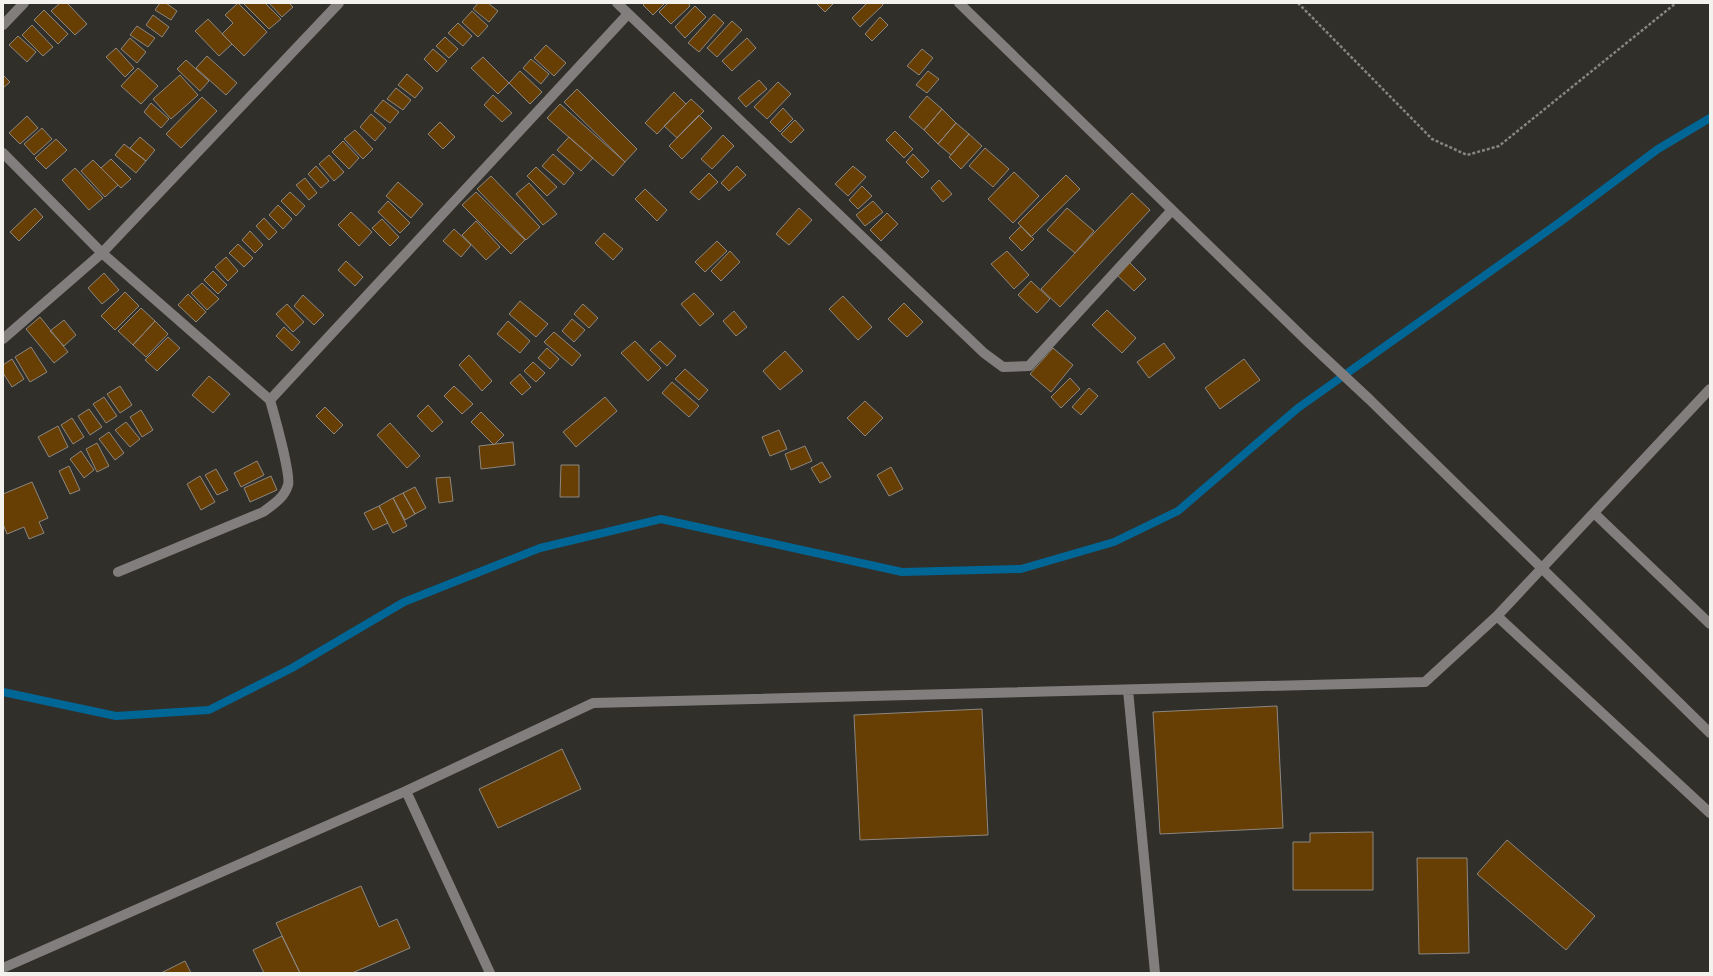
<svg xmlns="http://www.w3.org/2000/svg" width="1713" height="976" font-family="'Libre Baskerville',serif">
  <style>
    .lines { fill: none; stroke-linecap: round; stroke-linejoin: round }
    .stream { stroke: #006695; stroke-width: 8 }
    .building { fill: #673e03; stroke: #8c8781 }
    .path { stroke: #878580; stroke-width: 2.5; stroke-dasharray: 3 2; stroke-linecap: butt }
    .minor { stroke: #827e7e; stroke-width: 10 }
  </style>
  <rect width="100%" height="100%" fill="#312f29"/>
  <g class="lines">
    <!-- stream -->
    <path class="stream" d="M3,692L116,716L209,710L292,668L404,602L540,548L661,519L902,572L1021,569L1114,542L1178,511L1298,408L1560,222L1658,149L1710,118"/>
  </g>
  <!-- building -->
  <path class="building" d="M60,3H67L87,24L75,35L51,11Z
    M160,3H166L177,11L171,20L155,10Z
    M238,3L267,32L244,56L222,34L233,23L225,15Z
    M243,3H265L281,19L269,29Z
    M269,3H289L293,7L282,17Z
    M478,3H488L498,11L489,22L473,9Z
    M645,3H665L653,15L643,5Z
    M668,3H688L690,6L671,24L659,12Z
    M816,3H834L825,12Z
    M867,3H882L883,5L860,27L852,18Z
    M695,6L706,17L685,38L675,27Z
    M44,10L68,34L58,44L34,20Z
    M472,11L488,26L478,37L462,22Z
    M714,14L724,23L699,52L688,43Z
    M153,15L169,27L162,37L146,25Z
    M880,17L888,25L872,41L865,34Z
    M208,19L232,44L219,56L195,31Z
    M732,21L742,30L717,57L707,48Z
    M458,23L472,36L463,46L448,33Z
    M32,25L53,47L43,56L22,35Z
    M137,26L155,38L148,47L130,35Z
    M18,36L36,52L27,62L9,45Z
    M445,37L458,49L449,58L436,46Z
    M130,38L146,52L137,63L121,49Z
    M747,38L756,48L732,71L722,61Z
    M546,45L566,63L554,76L534,58Z
    M116,48L134,68L125,77L106,57Z
    M433,49L447,61L437,72L424,59Z
    M922,49L933,58L919,75L907,66Z
    M207,56L237,83L226,95L196,68Z
    M483,57L509,83L498,94L471,68Z
    M531,59L549,74L541,84L523,68Z
    M186,60L209,81L200,91L177,69Z
    M138,68L158,86L141,104L121,86Z
    M520,71L542,92L530,104L509,83Z
    M928,71L939,79L927,93L916,85Z
    M407,74L423,88L415,98L398,85Z
    M3,75L10,82L3,88Z
    M180,75L198,95L171,119L153,99Z
    M759,80L767,89L746,107L738,98Z
    M778,82L791,94L767,119L754,107Z
    M396,88L411,100L403,110L387,99Z
    M577,89L637,149L625,162L564,102Z
    M674,92L686,104L657,134L645,123Z
    M493,95L512,113L502,122L484,105Z
    M927,96L942,109L924,130L909,117Z
    M202,97L217,111L181,148L166,134Z
    M691,99L704,111L677,138L664,126Z
    M383,100L399,112L390,123L374,111Z
    M151,103L169,119L161,128L144,112Z
    M560,104L625,162L613,176L547,118Z
    M783,108L793,119L780,132L770,122Z
    M942,109L956,123L938,144L924,130Z
    M371,114L386,128L375,141L360,127Z
    M699,115L712,128L682,159L669,146Z
    M27,116L38,128L20,144L9,133Z
    M795,120L804,130L791,143L781,134Z
    M440,122L455,137L443,149L428,134Z
    M956,123L969,134L951,155L938,144Z
    M42,128L52,139L34,155L24,144Z
    M355,130L373,149L363,159L344,139Z
    M895,131L913,149L904,158L886,140Z
    M969,134L982,146L961,169L949,157Z
    M723,135L734,146L712,169L701,159Z
    M140,137L155,150L146,161L130,148Z
    M569,137L593,158L581,171L557,150Z
    M56,139L67,150L46,169L35,158Z
    M343,141L359,158L349,169L332,152Z
    M124,144L146,161L136,173L115,155Z
    M985,148L1009,169L993,187L969,166Z
    M553,154L574,173L564,185L542,166Z
    M913,154L929,171L922,178L906,162Z
    M329,155L344,172L334,181L319,164Z
    M111,159L131,179L121,188L101,168Z
    M93,160L118,185L105,197L81,171Z
    M316,166L329,181L321,188L308,174Z
    M737,166L746,175L729,191L721,183Z
    M853,166L866,177L848,196L835,184Z
    M536,167L557,187L547,196L527,176Z
    M75,168L103,198L89,210L62,180Z
    M1014,172L1039,196L1013,223L988,199Z
    M709,173L718,182L699,200L690,192Z
    M1066,175L1080,189L1031,237L1018,223Z
    M491,176L540,227L526,240L477,189Z
    M305,178L317,193L309,200L296,185Z
    M939,180L952,194L943,202L931,188Z
    M398,182L423,204L411,218L386,196Z
    M529,183L557,214L543,225L516,194Z
    M862,186L872,196L858,209L849,200Z
    M645,189L667,210L657,221L635,199Z
    M290,192L305,206L296,216L281,201Z
    M476,192L525,240L511,254L462,205Z
    M1132,193L1150,210L1060,307L1041,289Z
    M388,201L410,223L400,233L378,212Z
    M873,201L883,212L865,226L856,215Z
    M278,205L292,219L283,229L269,215Z
    M35,208L43,217L19,241L10,232Z
    M799,208L812,220L789,245L776,234Z
    M1067,208L1094,231L1075,253L1047,230Z
    M351,212L372,232L359,246L338,225Z
    M887,213L898,224L881,241L870,230Z
    M264,218L277,232L269,240L256,226Z
    M382,219L399,237L390,246L372,228Z
    M476,221L500,247L486,260L462,235Z
    M1021,226L1034,239L1022,251L1009,238Z
    M454,229L471,245L461,257L443,241Z
    M250,231L263,245L255,253L242,240Z
    M604,233L623,249L613,260L595,243Z
    M717,241L727,251L705,272L695,262Z
    M238,244L253,258L244,267L229,253Z
    M730,251L740,262L721,281L711,271Z
    M1007,251L1029,275L1014,289L991,264Z
    M226,257L238,271L228,281L215,267Z
    M346,261L363,277L355,286L338,270Z
    M1129,262L1146,279L1134,291L1117,275Z
    M213,271L227,285L218,294L204,280Z
    M104,273L119,290L102,304L88,288Z
    M1031,281L1050,299L1037,313L1018,295Z
    M202,283L219,299L207,310L191,293Z
    M125,292L139,306L115,330L101,316Z
    M694,293L714,314L700,326L681,304Z
    M188,294L206,312L196,322L178,305Z
    M303,295L324,315L314,325L294,306Z
    M843,296L872,327L858,340L829,309Z
    M520,301L548,324L536,337L509,314Z
    M904,303L923,322L907,337L888,319Z
    M287,304L304,322L293,332L276,314Z
    M583,304L598,318L589,328L574,314Z
    M141,308L155,321L133,345L118,331Z
    M1107,310L1136,338L1122,353L1092,325Z
    M734,311L747,327L736,336L723,321Z
    M40,317L68,352L54,363L26,329Z
    M572,319L585,330L574,342L562,331Z
    M64,320L76,335L64,346L50,331Z
    M155,321L168,334L146,357L133,345Z
    M508,321L530,341L520,353L497,334Z
    M284,327L300,342L292,351L276,336Z
    M554,332L581,355L572,366L544,342Z
    M168,337L180,348L157,371L145,360Z
    M635,341L661,368L648,381L621,353Z
    M660,341L676,356L667,366L650,350Z
    M1164,343L1175,358L1149,378L1137,362Z
    M31,347L47,372L30,382L15,357Z
    M547,348L559,359L550,369L538,358Z
    M1053,348L1073,365L1051,392L1030,374Z
    M785,351L803,371L780,390L763,371Z
    M469,355L492,381L482,391L459,365Z
    M12,359L24,379L12,387L3,373V365Z
    M1244,359L1260,380L1220,409L1205,388Z
    M533,362L545,373L536,382L524,371Z
    M685,369L708,390L699,400L675,379Z
    M520,374L531,387L522,395L510,383Z
    M209,376L230,394L213,413L192,395Z
    M1070,378L1080,389L1061,408L1051,397Z
    M672,382L699,406L689,417L662,393Z
    M120,386L132,405L120,413L107,394Z
    M454,386L473,404L462,414L444,396Z
    M1089,388L1098,396L1081,415L1072,407Z
    M104,397L117,416L106,423L93,404Z
    M605,397L617,411L576,447L563,432Z
    M865,401L883,418L865,436L847,418Z
    M428,405L443,422L432,432L417,416Z
    M325,407L343,425L334,434L316,416Z
    M89,409L102,427L90,435L78,416Z
    M141,410L153,430L142,437L130,417Z
    M481,412L504,435L494,445L471,422Z
    M72,418L84,437L73,444L61,425Z
    M126,422L140,439L130,447L115,430Z
    M390,423L420,456L407,468L377,435Z
    M58,426L68,447L49,457L38,437Z
    M779,430L787,449L770,456L762,437Z
    M109,432L124,453L115,460L99,439Z
    M513,442L515,465L481,469L479,446Z
    M97,443L109,466L97,472L86,449Z
    M805,446L812,461L791,470L785,454Z
    M81,451L94,470L84,478L70,459Z
    M257,461L264,475L241,487L234,473Z
    M822,462L831,477L820,483L811,468Z
    M561,465H579V497H560Z
    M69,466L80,490L70,494L59,471Z
    M891,467L903,489L889,496L877,475Z
    M216,469L228,490L217,495L205,475Z
    M200,476L215,502L201,510L187,484Z
    M271,476L277,490L250,502L244,488Z
    M450,477L453,501L439,503L436,478Z
    M32,482L48,518L39,522L44,533L29,539L24,527L7,534L3,524V494Z
    M415,487L426,508L415,514L403,493Z
    M403,493L415,514L405,520L393,498Z
    M393,498L407,526L393,533L379,506Z
    M379,506L388,523L373,530L364,513Z
    M1277,706L1283,828L1160,834L1153,712Z
    M982,709L988,835L860,840L854,715Z
    M562,749L581,789L498,828L479,789Z
    M1373,832V890H1293V842H1310V833Z
    M1507,840L1595,916L1566,950L1477,874Z
    M1417,858H1467L1469,953L1419,954Z
    M361,886L379,927L397,919L410,948L352,973H300L276,923Z
    M282,936L300,973H264L253,950Z
    M185,961L191,973H161Z"/>
  <g class="lines">
    <!-- path -->
    <path class="path" d="M1298,3L1432,139L1467,155L1499,146L1676,3"/>
    <!-- minor -->
    <path class="minor" d="M617,3L984,353L1003,367L1029,366L1172,210
      M959,3L1309,343L1369,399L1710,733
      M3,25L24,3
      M3,153L102,253L270,400L628,14
      M3,339L102,253L339,3
      M1594,513L1710,624
      M118,572L263,512C274,504 284,498 288,485C291,475 274,414 270,400
      M1497,616L1710,813
      M1128,690L1155,973
      M406,791L490,973
      M3,968L406,791L593,703L1425,682L1497,616L1710,389"/>
  </g>
  <!-- border -->
  <rect width="1713" height="976" fill="none" stroke="#f3f2ee" stroke-width="8"/>
</svg>
